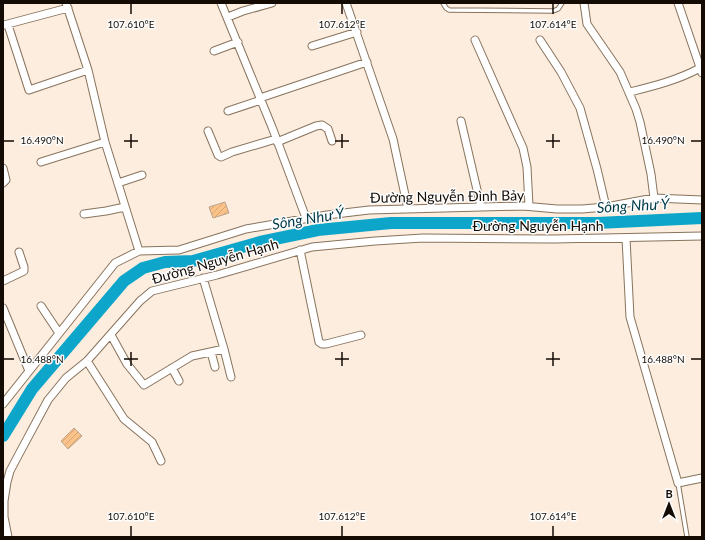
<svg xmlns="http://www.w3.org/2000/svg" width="705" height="540" font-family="Lato,sans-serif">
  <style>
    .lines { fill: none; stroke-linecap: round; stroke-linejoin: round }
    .river { stroke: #0da6ca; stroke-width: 12 }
    .building { fill: url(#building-hatch); stroke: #bca48d }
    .lane-casing { stroke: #88735d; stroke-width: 5.5 }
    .street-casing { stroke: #88735d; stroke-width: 9 }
    .lane { stroke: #fff; stroke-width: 3.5 }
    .street { stroke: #fff; stroke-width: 7 }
    .ticks { fill: none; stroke: #130b04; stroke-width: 1.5 }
    .labels { text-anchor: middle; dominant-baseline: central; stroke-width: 3; stroke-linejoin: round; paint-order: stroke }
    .street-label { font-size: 14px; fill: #130b04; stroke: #fdfdfd }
    .water-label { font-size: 15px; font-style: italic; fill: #003b4a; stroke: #fdfdfd }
    .ticks-label { font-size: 10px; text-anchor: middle; fill: #130b04; stroke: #fdfdfd; stroke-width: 3; stroke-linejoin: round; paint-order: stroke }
  </style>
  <defs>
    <pattern id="building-hatch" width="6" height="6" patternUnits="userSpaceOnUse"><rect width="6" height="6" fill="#fbc38a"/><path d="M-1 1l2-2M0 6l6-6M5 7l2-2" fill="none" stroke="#d6a675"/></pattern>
  </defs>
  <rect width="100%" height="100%" fill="#fcedde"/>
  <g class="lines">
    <!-- river -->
    <path class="river" d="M3,436L32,389L124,281L143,268L165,262L193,261L260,242L318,230L391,223H597L702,218"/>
  </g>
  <!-- building -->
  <path class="building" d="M225,202L229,213L213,218L209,207Z
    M74,428L82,436L68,449L61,441Z"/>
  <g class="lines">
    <!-- lane casing -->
    <g class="lane-casing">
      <path id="lane" d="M443,3L446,8L449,10L553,11L558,9L562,3
        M678,483L687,537"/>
    </g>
    <!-- street casing -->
    <g class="street-casing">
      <path id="street" d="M66,3L88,70L105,142L139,251
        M221,3L272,127L306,218
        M346,3L393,139L408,209
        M584,3L587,24L620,72L636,109L640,122L651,174L654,198
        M678,3L702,73
        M228,17L243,11L272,3
        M4,25L68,8
        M8,25L29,90L88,70
        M475,40L523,148L527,167L529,206
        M540,40L561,72L580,108L597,169L606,207
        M312,46L357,32
        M214,51L238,42
        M630,92C654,86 678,80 700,68
        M260,98L367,62
        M228,111L261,100
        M461,121L481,207
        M208,131L218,155L221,157L232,152L276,139
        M277,142L316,126L322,125L328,129L332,141
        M41,162L105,142
        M3,168L6,180L3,183
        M118,183L142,175
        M84,214L106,211L125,207
        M626,238L630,317L678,483L702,478
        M300,250L319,342L322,344H326L361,335
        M3,281L24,271V267L19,252
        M41,306L59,333
        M3,308L29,371
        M111,335L127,364L144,385L192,356L224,349L203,278
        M224,349L231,377
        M211,352L215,367
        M87,361L124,419L152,442L161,461
        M172,368L179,381
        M3,404L115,263L139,251L179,250L246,229L327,215L369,210L523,206L557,209H582L606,207L654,198L702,200
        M8,537L4,517V501L7,482L10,471L19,454L48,400L66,378L87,361L140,301L152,291L217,275L312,247L375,241L423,238L554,239L702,236"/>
    </g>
    <!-- lane -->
    <use href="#lane" class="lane"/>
    <!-- street -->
    <use href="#street" class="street"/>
  </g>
  <!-- ticks -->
  <path class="ticks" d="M131,4V14M342,4V14M553,4V14M131,134V148M342,134V148M553,134V148M4,141H14M124,141H138M335,141H349M546,141H560M691,141H701M131,352V366M342,352V366M553,352V366M4,359H14M124,359H138M335,359H349M546,359H560M691,359H701M131,526V536M342,526V536M553,526V536"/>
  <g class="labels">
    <!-- street labels -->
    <g class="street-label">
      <text transform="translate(447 196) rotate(-1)">Đường Nguyễn Đình Bảy</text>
      <text x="538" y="225">Đường Nguyễn Hạnh</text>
      <text transform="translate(215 261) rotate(-16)">Đường Nguyễn Hạnh</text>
    </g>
    <!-- water labels -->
    <g class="water-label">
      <text transform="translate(633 205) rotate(-3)">Sông Như Ý</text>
      <text transform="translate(308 218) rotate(-9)">Sông Như Ý</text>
    </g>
  </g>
  <g class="ticks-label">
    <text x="131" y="28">107.610°E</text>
    <text x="342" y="28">107.612°E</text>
    <text x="553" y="28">107.614°E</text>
    <text x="42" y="144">16.490°N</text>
    <text x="663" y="144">16.490°N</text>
    <text x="42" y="363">16.488°N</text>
    <text x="663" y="363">16.488°N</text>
    <text x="131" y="520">107.610°E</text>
    <text x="342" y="520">107.612°E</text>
    <text x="553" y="520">107.614°E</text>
  </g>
  <!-- border -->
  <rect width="705" height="540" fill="none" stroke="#130b04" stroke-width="8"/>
  <!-- north arrow -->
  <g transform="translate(669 504)" stroke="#fdfdfd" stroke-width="3" paint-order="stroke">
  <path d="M0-3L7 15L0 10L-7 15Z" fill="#130b04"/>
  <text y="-6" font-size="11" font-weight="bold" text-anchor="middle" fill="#130b04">B</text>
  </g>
</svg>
